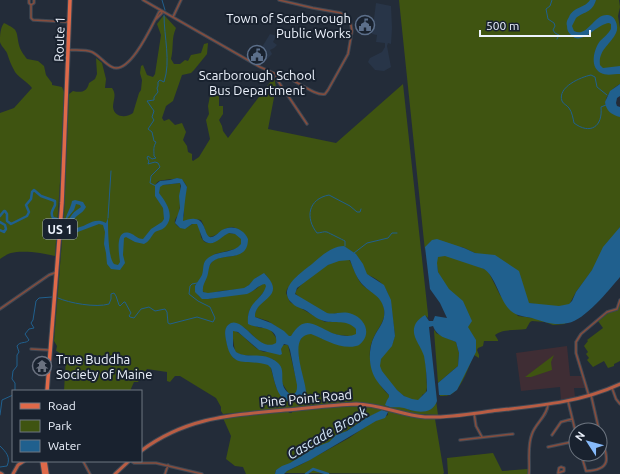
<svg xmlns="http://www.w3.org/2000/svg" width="620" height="474" font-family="Ubuntu,sans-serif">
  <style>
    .built { fill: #283548 }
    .education { fill: #3f2d34 }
    .green { fill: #3f5411 }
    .water { fill: #20608e; fill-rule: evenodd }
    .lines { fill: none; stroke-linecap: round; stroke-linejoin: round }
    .stream { stroke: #20608e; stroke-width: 1 }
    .river { stroke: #20608e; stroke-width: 2.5 }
    .street-casing { stroke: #3f4854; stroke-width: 3.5 }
    .secondary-casing { stroke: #3f4854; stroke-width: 5 }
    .primary-casing { stroke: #3f4854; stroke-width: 5.5 }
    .street { stroke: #874d3d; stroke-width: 1.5 }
    .secondary { stroke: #b95d44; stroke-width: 3 }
    .primary { stroke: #df6949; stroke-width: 3.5 }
    .labels { text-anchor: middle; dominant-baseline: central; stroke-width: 4; stroke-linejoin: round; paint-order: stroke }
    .shield { fill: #19222f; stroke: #adb4bf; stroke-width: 1 }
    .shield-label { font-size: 12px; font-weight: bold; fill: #edf3fd }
    .poi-label { font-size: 13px; fill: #edf3fd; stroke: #19222f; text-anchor: end }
    .street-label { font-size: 13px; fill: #edf3fd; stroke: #19222f }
    .water-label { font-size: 14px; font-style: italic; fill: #d4e7f8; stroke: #19222f }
  </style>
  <rect width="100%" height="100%" fill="#232c39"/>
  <!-- built -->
  <path class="built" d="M376,3L391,6L392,28L391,44L388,43L387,46L391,67L384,71L375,70L368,62L370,58L382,52L385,47V43L376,42L377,35L372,34Z
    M270,34L277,36L279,39L275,38L273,42L277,45L274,48L270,50L272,54L262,64L260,62L264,55L259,52Z"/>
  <!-- education -->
  <path class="education" d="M567,346L570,376H582L585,388H574L575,397L561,400L560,387L521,391L516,353Z"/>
  <!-- green -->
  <path class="green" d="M399,0H619L620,7L618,16L620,28V84C614,87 609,92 606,99L620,117V227L594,268L576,292L569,305L554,307L528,303L477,254L462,247L426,246L425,251Z
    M163,16H165L176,28C171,39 174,47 171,59L174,64H180L185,60L188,61L191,55L201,53L204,44L208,43L207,54L194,70L191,73L182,75L173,101L166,106L162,118L164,121L169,119L175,125L182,123L186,132L183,140L187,146L188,152L192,154V160L193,161L199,157L210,139L206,120L209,114L208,106L210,96L214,93H219V106H223V114L219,120L222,126L223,131L228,138L274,77L276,87L268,129L336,143L403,84L428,314V318L426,316L425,319H423L422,317C419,321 416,326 416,331C415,338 421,343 423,349C427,361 426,374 427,387L426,392L424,394L425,395L423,394C422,396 420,400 417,401C405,402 383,378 380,368C379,365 379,362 379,359C383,352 390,349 393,342C396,334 394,329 393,321C391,300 389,281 365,274C362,262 356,252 345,248L330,252L306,272L305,270L297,277L287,289L286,293L290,302L325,322L348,320C354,323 359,330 356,336C347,336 339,336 331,333C312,327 305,315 291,337L288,338L281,330L268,321L255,317C254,298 286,298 265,274L256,278L248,286L243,289L220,291L209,294L205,293L201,290C202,285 205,281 207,275C208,271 208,267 211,263C219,252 238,263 247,245L246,236C227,215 221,239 207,237L203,224L201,220L194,219L183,222L182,221L184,215L183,198L187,187C186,185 184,181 181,179C179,178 161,180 159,181C156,183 156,184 155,186L180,183C181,187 180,210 179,214C177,217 174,219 175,223C176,225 179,227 180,228H186L194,223L198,224C200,228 200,233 201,237C208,251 220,237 228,233L236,234L242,238L243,243L239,248L215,254L206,261C204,265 204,269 203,274C199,285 189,285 200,297L209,299L224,295L248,293L256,289L262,284L265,283L267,286L266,289L250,309L248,316L249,322L252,325L261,328L267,327L270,329L279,342V344L270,346H264C255,339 248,328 237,324C218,318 227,353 235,359L264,363L270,365L276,387L286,401C314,406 303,384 300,370C299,361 298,352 297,345L304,334L309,332C324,340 342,348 359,344C363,340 367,334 365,328C361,317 351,312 339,313C335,313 332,315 327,314L300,298L295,293C299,283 325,265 336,261C340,259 344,259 348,258C351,261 356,276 360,282C366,291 378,292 382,302C389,319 379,325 373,339C364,359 375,382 390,396L391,397L387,400V406L389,407C393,407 398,405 401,406C404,407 407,409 410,410C419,412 434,412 436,400L438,415L416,414L378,405L354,402L223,414L221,411V407L216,398L180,376H175L170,382L167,381V372L147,369L138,382H134L130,391H64L66,358C62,356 60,352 56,351L57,346L54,341L64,216L69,94L73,91C81,93 87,92 89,83L95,79L97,74L96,58L102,63L106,79L105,88H112C117,95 113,100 113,107C114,118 127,118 133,113L139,93L141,90L142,80L140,73L141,66L143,65L147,75L153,77L155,74L161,35L157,24Z
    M4,23C19,30 16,31 19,45C20,50 24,55 27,59L38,61L44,66L46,75L52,83V85L62,87L64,92L60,182L55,256C43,253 23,250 11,253C7,254 3,257 0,259V113L14,108L32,88C28,82 16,76 14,70C11,65 9,59 7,53C5,49 1,46 0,42C0,36 0,28 4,23Z
    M438,256H449L482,268L488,271L500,295L518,316L565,322V324L553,325L545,322L532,321L530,322L526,329C517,331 503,328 495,335L498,340V341H484L483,346L478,348L477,350L479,355V358L474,355C469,365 463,386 453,393C449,396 444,396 440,396V394L454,392L467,328L453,296L443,283L438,272L436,259Z
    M620,305V361L614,364V366L608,368L604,361L593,367L587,360L589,358L586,354L588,352L584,346L588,341L587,340L603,328L598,321L608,313L617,310Z
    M233,330C245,334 252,349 265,352C273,353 280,343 288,345L299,391L294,395L289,394L282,383L274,360C260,353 247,359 235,352L232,332Z
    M435,330L436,333L456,342L459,353L458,366L438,383L434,331Z
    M554,355L551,362L552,370L531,377H525Z
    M354,405C381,406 407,419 435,419L444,473L443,474L283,473L302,464L349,438L369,424L388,415V412L383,410L363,420L331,441L292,463L276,470L275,474H246L243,467L235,466L226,459L231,436L223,418L288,411L289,413H292L291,411Z
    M493,453L502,471L528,469V474H448L447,458Z"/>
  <!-- water -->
  <path class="water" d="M590,0H596C592,13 585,11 576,18L572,26L574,31C588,38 594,13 608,15C616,16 619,27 616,33C611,44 598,50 600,65L603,68L620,66V74C614,74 606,76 601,73C589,67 594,49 600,41C604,37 608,34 611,29V24L609,23C596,24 582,47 571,35C568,32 567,30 567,26C566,23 567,20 569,17C573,7 585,8 590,0Z
    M620,84V96L617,98L616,103L617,106L620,107V117C612,115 606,111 605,102L610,91Z
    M177,178L182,179L187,187C185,198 184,210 183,221C187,220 191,218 195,219C207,220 204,239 212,237C216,236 219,232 222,230C232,224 244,229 248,239C248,263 223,252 212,262C208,266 209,272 207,277C205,282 202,286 203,292L208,293L244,288L249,285L254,279L264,273C289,298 254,298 255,317L271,323L284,331L289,336H291C303,316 312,323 328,331C335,335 349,338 356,334V329C347,319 335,324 324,321C316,319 312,314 305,310C301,308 295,307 292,303C276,289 302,272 312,264C321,256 332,246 344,246L356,254L363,264L367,274L384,285L391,300L395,336L392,346L381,359L380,366L382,371L397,390L404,396L412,399L418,400L427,391C427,379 426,367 424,356C421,345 409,335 416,323C418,320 421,317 425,315L429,321H433L435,316L447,318L440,303L430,289L425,247L432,240L437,239L464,248L475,253L495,255L519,271L529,303L559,306L569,304L572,301L576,292L592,270L603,247L620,227V277C609,290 585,320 568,323C554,326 545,322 532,318C522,316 515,316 508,308C499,297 495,276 484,269L445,256L438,257L437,263L438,272L449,289L463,301L472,321L468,327L476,340V352L457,390L450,395H439L438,383L458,366L459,353L456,342C446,338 437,337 433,326L429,327L437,401C432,416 414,412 404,408C397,406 392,409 385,405L387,400L389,397V395C385,390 380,386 377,381C368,369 368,349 374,337C379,327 386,321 384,309C381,295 370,293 362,284C356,277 353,268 350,260L339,261L328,265L297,288L295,294L327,313C336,315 342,310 352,314C363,318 371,330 363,341C361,343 359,346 356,346C341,350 324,339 311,334C286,335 306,379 306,392C304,397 302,399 297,401C277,406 275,381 271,368L268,365C247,358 231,371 226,340C225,335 224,329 228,325C242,312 258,354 276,343C279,326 257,329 248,324C246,301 262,301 266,286L265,284C260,284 253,292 247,294L208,299H202L195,292V286C197,282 200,279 202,275C204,269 202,262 208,258C218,250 233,254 241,244V239L235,234L229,233C220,237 213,249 203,240L197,224H192L185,229L180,228L175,223L180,208L179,196L181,186L180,183L163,185L160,187L159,193C166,202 175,215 166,226C163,230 159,230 155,232C151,236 150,241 144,244L135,242L126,237L124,238L123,255L125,263L120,270L111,269L107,264L106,253L104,244L105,232L103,225L99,224L75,233L69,229C66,219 73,212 81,207L80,205L76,204L74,210L65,221C66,214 71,208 72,201L75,200L83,202L86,207C82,215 75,214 72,224L74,228C87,228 93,216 106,223L108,218C108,228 108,258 114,264L118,265L120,262C119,254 114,226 132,234C136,236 138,239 143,239L151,229L162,222L164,219L163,208L155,196V185L160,181L170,180ZM233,331L238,332L259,350L280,355L282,354L281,349L284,344L288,345L290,350L297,385C297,390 297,393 292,395C275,386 288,372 278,363C263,350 249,360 236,352L233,346Z
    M382,410L388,412L385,418L376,421L310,460L287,471L284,474H275L276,470L282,466L290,463L316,447L329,442L336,435L347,431L366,418Z"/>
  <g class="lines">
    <!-- stream -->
    <path class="stream" d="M162,0L165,10
      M552,0L550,6L546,9L548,19L554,23L555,26L553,30L555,33L559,35L557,39
      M606,105L601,107C603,127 590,135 574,123C573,118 572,112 569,108C567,105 563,104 562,101C557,87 581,77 591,75L595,77L597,87L607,95
      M156,186L150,183L151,176L160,167L158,163L155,162L148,164L149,161L147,158L148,156L152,159L156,158L154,156C154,149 153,148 156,142L154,141L152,132L148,129L154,120L152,117L154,111L147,101L154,100V97L158,92L157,88L158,86V82L160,80L164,82C171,61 164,37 164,15
      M108,218L111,171
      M345,246V241C343,240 329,233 327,232C324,231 321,233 317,233C305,218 308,199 329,195L350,206L357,212H360L361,209
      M354,253L367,243L388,238L392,233H397
      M58,298C69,303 96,308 109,304L111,299V294L114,293L116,296L119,305L120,306L124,302H125L131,313L129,316L130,317L134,318L141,309L149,307L155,311L165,309L167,312L168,323L170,324L197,317L213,322L215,318L210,307L198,301L189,294L190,286L192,284L197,283
      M15,391V383L12,379L13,371L17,366V355L19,352L17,346C20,341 26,344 29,340L25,334L29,329L34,328L31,323L33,320L36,301L39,298L52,297
      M0,415L2,400L13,395
      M0,446C6,452 11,457 7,466L0,467"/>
    <!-- river -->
    <path class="river" d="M0,216L4,211H5L7,214V221L11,224L27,216L29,212L26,205L31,199L32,192L34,190L41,196L55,201V205C53,210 50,212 53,218L57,219
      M0,222L5,225L6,229L4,232L0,230
      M306,474L313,469L328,474"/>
    <!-- street casing -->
    <g class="street-casing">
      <path id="street" d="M29,0V3L31,5
        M34,0V3L31,5V18L33,20L68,22
        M143,0L260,67L276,74V78L307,124
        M173,17L181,0
        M156,19L162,13L161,11
        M68,50C75,50 86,49 92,52C100,56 105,64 112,67C130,76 153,23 159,12L161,11
        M276,74C291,75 314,97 325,94L328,90L348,54L352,31L350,20L341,13L313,8L279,0
        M0,309L49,275L57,272
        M31,349L49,350
        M612,388L616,399L620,404
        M591,395L599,430
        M589,396L576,353V342L581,334L607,312L617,309L620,300
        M568,401L576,434
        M474,413L476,426L482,437
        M552,435L561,422L572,419
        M460,440L513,434
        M548,447L576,441
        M581,454L586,471C617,470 605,452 600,432
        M83,461L90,474
        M131,461L134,463H156L202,474
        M561,467L564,468V471L558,473L559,468Z
        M165,474L168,465
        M529,474C530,461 527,446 532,434C535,424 548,415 548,404"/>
    </g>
    <!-- secondary casing -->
    <g class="secondary-casing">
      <path id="secondary" d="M141,451C186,417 232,415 285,410C309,408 332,405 356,404C379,404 401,415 425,417C447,418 470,414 492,411C535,406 579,403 620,384
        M0,473L2,474
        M13,474L18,465L24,461
        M115,474L129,461"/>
    </g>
    <!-- primary casing -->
    <g class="primary-casing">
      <path id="primary" d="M47,391L62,203L70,0
        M42,461L44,474
        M45,461L47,474"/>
    </g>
    <!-- street -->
    <use href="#street" class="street"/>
    <!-- secondary -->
    <use href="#secondary" class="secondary"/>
    <!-- primary -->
    <use href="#primary" class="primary"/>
  </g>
  <!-- icons -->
  <defs>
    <g id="civic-ring" transform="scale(1)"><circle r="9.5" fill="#19222f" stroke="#5c6f8a" stroke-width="1.5"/><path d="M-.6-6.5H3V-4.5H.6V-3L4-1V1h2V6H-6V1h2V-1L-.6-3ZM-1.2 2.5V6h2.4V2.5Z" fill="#5c6f8a"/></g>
    <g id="temple-ring" transform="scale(1)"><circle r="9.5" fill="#19222f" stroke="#6b7280" stroke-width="1.5"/><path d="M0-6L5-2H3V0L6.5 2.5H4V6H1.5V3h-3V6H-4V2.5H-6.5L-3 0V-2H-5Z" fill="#6b7280"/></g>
  </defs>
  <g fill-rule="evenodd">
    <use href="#civic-ring" x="365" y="25"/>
    <use href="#civic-ring" x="257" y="55"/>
    <use href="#temple-ring" x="42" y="366"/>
  </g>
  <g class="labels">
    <!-- shield labels -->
    <rect class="shield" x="43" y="219" width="34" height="20" rx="3"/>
    <g class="shield-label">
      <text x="60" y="229">US 1</text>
    </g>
    <!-- poi labels -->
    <g class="poi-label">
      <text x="351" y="18">Town of Scarborough<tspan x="351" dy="15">Public Works</tspan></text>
      <text x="257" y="75" text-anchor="middle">Scarborough School<tspan x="257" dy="15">Bus Department</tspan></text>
      <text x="56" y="359" text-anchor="start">True Buddha<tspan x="56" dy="15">Society of Maine</tspan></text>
    </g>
    <!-- street labels -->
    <g class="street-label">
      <text transform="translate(59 39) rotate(-88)">Route 1</text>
      <text transform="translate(306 398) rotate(-5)">Pine Point Road</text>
    </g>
    <!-- water labels -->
    <g class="water-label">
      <text transform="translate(327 433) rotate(-30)">Cascade Brook</text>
    </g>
  </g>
  <!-- legend -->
  <rect x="12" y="390" width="130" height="72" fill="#19222f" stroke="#6e7681"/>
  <rect x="20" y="403" width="20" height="6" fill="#df6949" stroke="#6e7681"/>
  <text x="48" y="410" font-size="12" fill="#edf3fd">Road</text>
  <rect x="20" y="420" width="20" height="12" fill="#3f5411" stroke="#6e7681"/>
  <text x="48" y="430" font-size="12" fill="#edf3fd">Park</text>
  <rect x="20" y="440" width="20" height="12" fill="#20608e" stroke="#6e7681"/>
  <text x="48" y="450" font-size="12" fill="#edf3fd">Water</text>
  <!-- north arrow -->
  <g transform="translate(588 442) rotate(306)"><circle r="19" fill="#19222f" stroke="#6e7681"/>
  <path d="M0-3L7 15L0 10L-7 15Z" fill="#87bbfb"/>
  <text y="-6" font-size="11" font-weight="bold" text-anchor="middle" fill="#edf3fd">N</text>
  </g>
  <!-- scale -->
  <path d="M480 30v6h110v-6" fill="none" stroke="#edf3fd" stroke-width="2"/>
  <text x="486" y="30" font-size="12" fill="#edf3fd" stroke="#19222f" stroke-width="3" paint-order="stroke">500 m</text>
</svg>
